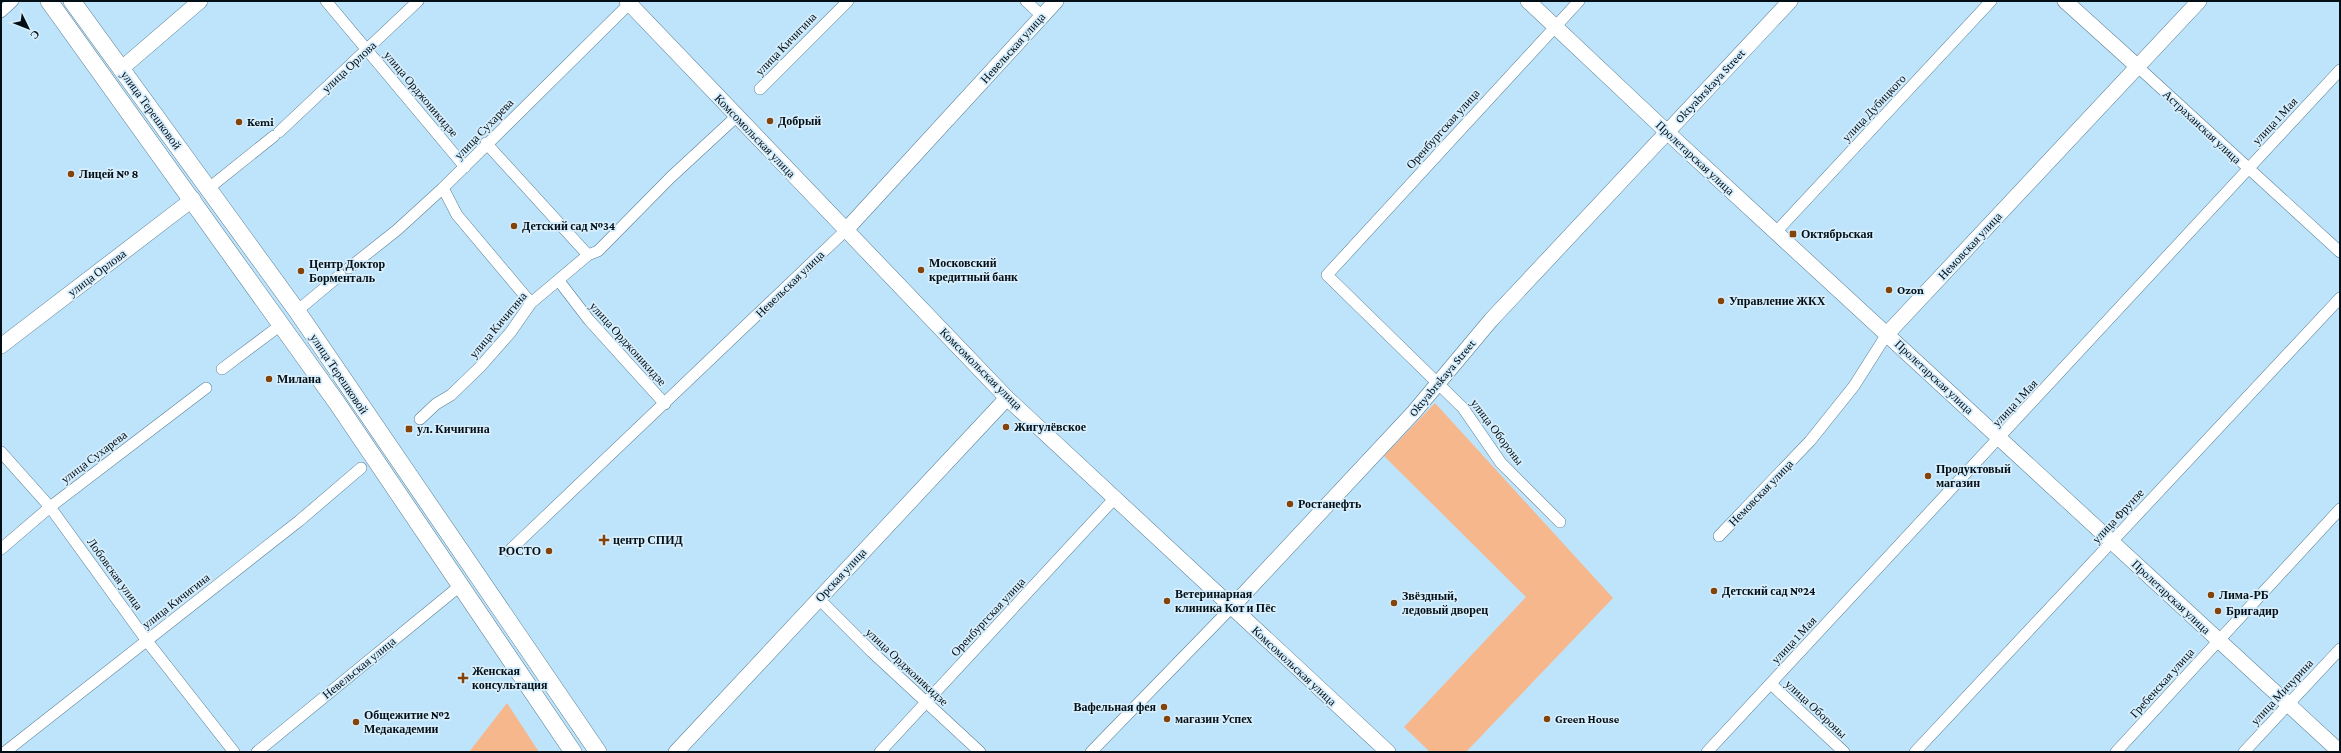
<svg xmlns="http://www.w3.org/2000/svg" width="2341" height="753" font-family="'Crimson Pro',serif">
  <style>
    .green { fill: #f7b78c }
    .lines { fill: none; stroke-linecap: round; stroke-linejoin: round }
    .street-casing { stroke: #5a7e93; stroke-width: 12 }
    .secondary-casing { stroke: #5a7e93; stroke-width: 16 }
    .primary-casing { stroke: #5a7e93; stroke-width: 18 }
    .street { stroke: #fff; stroke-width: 11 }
    .secondary { stroke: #fff; stroke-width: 15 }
    .primary { stroke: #fff; stroke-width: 17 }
    .poi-dot { fill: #834309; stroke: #d7eefd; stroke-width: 1.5 }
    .labels { text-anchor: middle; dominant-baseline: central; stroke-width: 3.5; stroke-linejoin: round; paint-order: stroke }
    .street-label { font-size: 12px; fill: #030f16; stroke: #d7eefd }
    .poi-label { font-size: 12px; font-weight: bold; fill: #030f16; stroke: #d7eefd; text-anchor: start }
  </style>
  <rect width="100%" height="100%" fill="#bde4fb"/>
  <!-- green -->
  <path class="green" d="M1435,403L1613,598L1466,752H1430L1404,727L1526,597L1384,456Z
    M507,703L539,752H469Z"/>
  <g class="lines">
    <!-- street casing -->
    <g class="street-casing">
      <path id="street" d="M326,1L465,167
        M1026,1L1043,17
        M1,12L13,1
        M2138,67L2340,252
        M760,89L848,1
        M279,132L418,1
        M486,143L588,255
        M209,188L274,136
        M443,188L457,215L531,303
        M1776,232L1991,1
        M349,268L397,230L443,188L632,1
        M559,281L589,320L665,404
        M297,311L340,275
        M222,369L282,324
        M420,419L436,404L451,395L480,367L510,333L531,303L588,255L598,251L671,177L737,116
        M1,452L50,507L147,641L234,752
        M1560,522L1501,463L1463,408L1327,275L1579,1
        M1719,536L1810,441L1854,386L1887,334
        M1,549L50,507L206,388
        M509,551L845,231
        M819,599L872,652L980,752
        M1771,684L1844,752
        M5,752L299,521L361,468
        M257,752L461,585
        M880,752L1114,499
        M1091,752L1231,608
        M1707,752L2340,70
        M1915,752L2340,298
        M2116,752L2340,509
        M2244,752L2340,649"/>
    </g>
    <!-- secondary casing -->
    <g class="secondary-casing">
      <path id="secondary" d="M627,1L1007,398L1388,752
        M1528,1L1667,132L2340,752
        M2065,1L2138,67
        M121,69L200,1
        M845,231L1056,1
        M1887,334L2199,1
        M1,346L193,199
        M1231,608L1414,412L1491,320L1790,1
        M676,752L1007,398"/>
    </g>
    <!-- primary casing -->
    <g class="primary-casing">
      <path id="primary" d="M49,1L337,403L573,752
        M72,1L297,311L598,752"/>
    </g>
    <!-- street -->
    <use href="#street" class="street"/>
    <!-- secondary -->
    <use href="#secondary" class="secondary"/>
    <!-- primary -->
    <use href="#primary" class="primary"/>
  </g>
  <!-- markers -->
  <g class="poi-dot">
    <circle cx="770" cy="121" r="4"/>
    <circle cx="239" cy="122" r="4"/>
    <circle cx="71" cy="174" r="4"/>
    <circle cx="514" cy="226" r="4"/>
    <rect x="1789" y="230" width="8" height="8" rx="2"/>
    <circle cx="921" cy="270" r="4"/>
    <circle cx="301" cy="271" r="4"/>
    <circle cx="1889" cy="290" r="4"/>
    <circle cx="1721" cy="301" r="4"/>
    <circle cx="269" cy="379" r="4"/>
    <circle cx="1006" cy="427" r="4"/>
    <rect x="405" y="425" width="8" height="8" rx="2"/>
    <circle cx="1928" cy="476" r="4"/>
    <circle cx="1290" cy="504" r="4"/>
    <path d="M602 534h4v4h4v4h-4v4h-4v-4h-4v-4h4z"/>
    <circle cx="549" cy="551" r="4"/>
    <circle cx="1714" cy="591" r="4"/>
    <circle cx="2211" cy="595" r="4"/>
    <circle cx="1167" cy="601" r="4"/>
    <circle cx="1394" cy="603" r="4"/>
    <circle cx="2218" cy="611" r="4"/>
    <path d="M461 672h4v4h4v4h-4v4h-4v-4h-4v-4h4z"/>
    <circle cx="1164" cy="707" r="4"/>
    <circle cx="1167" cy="719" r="4"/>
    <circle cx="1547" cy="719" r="4"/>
    <circle cx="356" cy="722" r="4"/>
  </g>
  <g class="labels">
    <!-- street labels -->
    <g class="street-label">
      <text transform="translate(786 44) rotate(-46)">улица Кичигина</text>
      <text transform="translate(1013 48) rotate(-48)">Невельская улица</text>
      <text transform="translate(349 67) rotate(-43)">улица Орлова</text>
      <text transform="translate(1710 86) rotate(-47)">Oktyabrskaya Street</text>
      <text transform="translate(421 94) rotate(50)">улица Орджоникидзе</text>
      <text transform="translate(1874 108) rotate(-47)">улица Дубицкого</text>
      <text transform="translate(151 110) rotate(54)">улица Терешковой</text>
      <text transform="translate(2275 121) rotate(-47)">улица 1 Мая</text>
      <text transform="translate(2202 127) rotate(43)">Астраханская улица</text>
      <text transform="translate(484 129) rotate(-46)">улица Сухарева</text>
      <text transform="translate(1443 129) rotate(-48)">Оренбургская улица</text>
      <text transform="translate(755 136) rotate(46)">Комсомольская улица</text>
      <text transform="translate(1695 158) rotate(43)">Пролетарская улица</text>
      <text transform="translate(1970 246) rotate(-47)">Немовская улица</text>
      <text transform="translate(97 273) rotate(-37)">улица Орлова</text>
      <text transform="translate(790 284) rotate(-44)">Невельская улица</text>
      <text transform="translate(498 325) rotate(-50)">улица Кичигина</text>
      <text transform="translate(628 344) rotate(48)">улица Орджоникидзе</text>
      <text transform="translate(981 369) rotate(45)">Комсомольская улица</text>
      <text transform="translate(339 374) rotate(56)">улица Терешковой</text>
      <text transform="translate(1934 377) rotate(43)">Пролетарская улица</text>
      <text transform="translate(1442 378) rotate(-50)">Oktyabrskaya Street</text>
      <text transform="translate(2015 403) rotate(-47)">улица 1 Мая</text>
      <text transform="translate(1497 432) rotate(53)">улица Обороны</text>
      <text transform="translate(94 457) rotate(-37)">улица Сухарева</text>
      <text transform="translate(1761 493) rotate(-46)">Немовская улица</text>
      <text transform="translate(2118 516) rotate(-47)">улица Фрунзе</text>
      <text transform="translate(115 574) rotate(54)">Лобовская улица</text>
      <text transform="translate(841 575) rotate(-47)">Орская улица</text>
      <text transform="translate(2171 597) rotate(43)">Пролетарская улица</text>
      <text transform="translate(176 601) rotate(-38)">улица Кичигина</text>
      <text transform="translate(988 617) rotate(-47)">Оренбургская улица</text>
      <text transform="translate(1794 640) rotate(-47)">улица 1 Мая</text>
      <text transform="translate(1294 666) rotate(43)">Комсомольская улица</text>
      <text transform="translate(907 667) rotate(43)">улица Орджоникидзе</text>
      <text transform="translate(359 668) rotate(-39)">Невельская улица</text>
      <text transform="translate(2162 683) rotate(-48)">Гребенская улица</text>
      <text transform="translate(2282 692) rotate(-47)">улица Мичурина</text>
      <text transform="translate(1816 709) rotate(43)">улица Обороны</text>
    </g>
    <!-- poi labels -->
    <g class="poi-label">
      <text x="778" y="121">Добрый</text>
      <text x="247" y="122">Kemi</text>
      <text x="79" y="174">Лицей № 8</text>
      <text x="522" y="226">Детский сад №34</text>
      <text x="1801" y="234">Октябрьская</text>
      <text x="929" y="263">Московский<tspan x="929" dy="14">кредитный банк</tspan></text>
      <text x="309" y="264">Центр Доктор<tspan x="309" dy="14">Борменталь</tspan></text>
      <text x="1897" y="290">Ozon</text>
      <text x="1729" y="301">Управление ЖКХ</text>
      <text x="277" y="379">Милана</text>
      <text x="1014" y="427">Жигулёвское</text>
      <text x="417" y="429">ул. Кичигина</text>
      <text x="1936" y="469">Продуктовый<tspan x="1936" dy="14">магазин</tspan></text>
      <text x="1298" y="504">Ростанефть</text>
      <text x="613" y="540">центр СПИД</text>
      <text x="541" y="551" text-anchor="end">РОСТО</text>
      <text x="1722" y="591">Детский сад №24</text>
      <text x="1175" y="594">Ветеринарная<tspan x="1175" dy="14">клиника Кот и Пёс</tspan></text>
      <text x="2219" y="595">Лима-РБ</text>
      <text x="1402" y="596">Звёздный,<tspan x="1402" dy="14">ледовый дворец</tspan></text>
      <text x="2226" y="611">Бригадир</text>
      <text x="472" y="671">Женская<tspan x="472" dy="14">консультация</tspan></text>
      <text x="1156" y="707" text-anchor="end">Вафельная фея</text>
      <text x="364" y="715">Общежитие №2<tspan x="364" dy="14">Медакадемии</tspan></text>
      <text x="1175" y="719">магазин Успех</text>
      <text x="1555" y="719">Green House</text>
    </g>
  </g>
  <!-- border -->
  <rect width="2341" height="753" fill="none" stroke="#030f16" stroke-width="4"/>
  <!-- north arrow -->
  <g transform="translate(28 28) rotate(133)" stroke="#d7eefd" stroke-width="3" paint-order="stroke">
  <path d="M0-3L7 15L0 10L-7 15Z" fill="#030f16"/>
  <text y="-6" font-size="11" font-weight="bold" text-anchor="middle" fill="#030f16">С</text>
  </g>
</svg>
